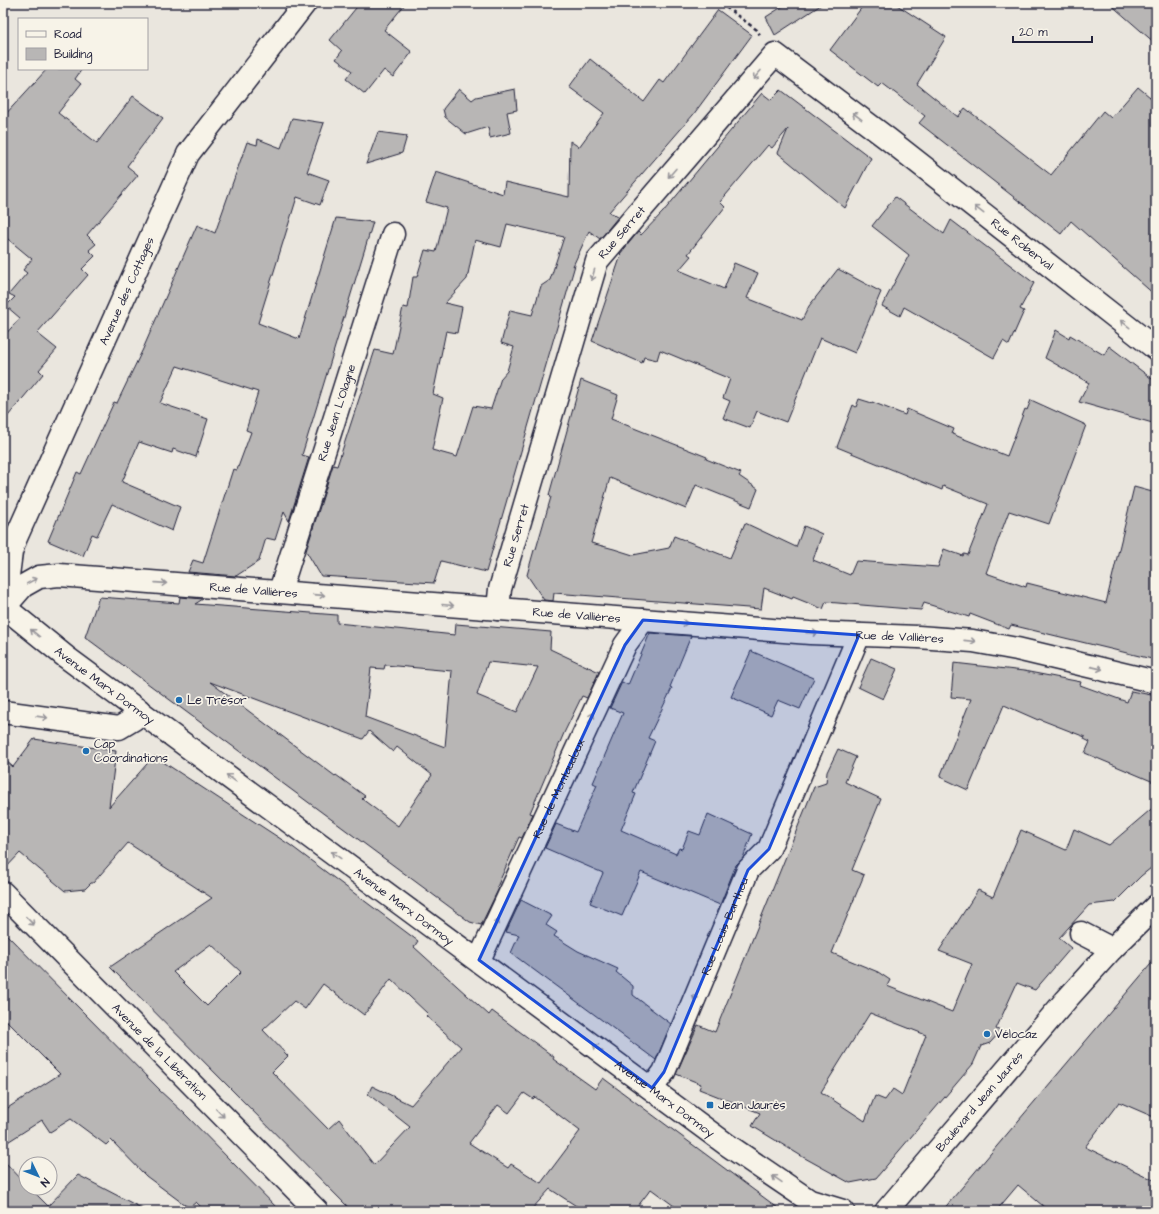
<svg xmlns="http://www.w3.org/2000/svg" width="1159" height="1214" font-family="'Architects Daughter',sans-serif">
  <style>
    .building { fill: #b8b6b5; stroke: #22223b; fill-rule: evenodd }
    .lines { fill: none; stroke-linecap: round; stroke-linejoin: round }
    .street-casing { stroke: #22223b; stroke-width: 25 }
    .primary-casing { stroke: #22223b; stroke-width: 25 }
    .path { stroke: #22223b; stroke-width: 2.5; stroke-dasharray: 4 3; stroke-linecap: butt }
    .street { stroke: #f7f3e8; stroke-width: 22 }
    .primary { stroke: #f7f3e8; stroke-width: 22 }
    .oneway { stroke: #97959a }
    .marked { fill: #1d4ed8; fill-opacity: 0.2; stroke: #1d4ed8; stroke-width: 3; stroke-linejoin: round }
    .poi-dot { fill: #1f6fb2; stroke: #f7f3e8; stroke-width: 1.5 }
    .labels { text-anchor: middle; dominant-baseline: central; stroke-width: 3.5; stroke-linejoin: round; paint-order: stroke }
    .street-label { font-size: 12px; fill: #22223b; stroke: #f7f3e8 }
    .poi-label { font-size: 12px; fill: #22223b; stroke: #f7f3e8; text-anchor: start }
  </style>
  <rect width="100%" height="100%" fill="#eae6de"/>
  <filter id="ink" filterUnits="userSpaceOnUse"><feTurbulence type="fractalNoise" baseFrequency=".025" numOctaves="2"/><feDisplacementMap in="SourceGraphic" scale="8" xChannelSelector="R" yChannelSelector="G"/><feConvolveMatrix kernelMatrix="1 2 1 2 8 2 1 2 1" color-interpolation-filters="sRGB"/></filter>
  <g filter="url(#ink)">
    <!-- building -->
    <path class="building" d="M360,3H406L384,30L412,52L393,77L384,70L365,94L346,79L352,71L336,59L342,51L330,40Z
      M788,3H824L775,35L766,17Z
      M865,3H894L946,37L917,84L958,117L965,108L1051,175L1103,111L1111,118L1138,87L1156,102V296L1071,221L1061,234L919,123L925,116L882,83L878,87L830,50Z
      M1109,3H1156V44Z
      M718,10L752,35L693,115L609,212L618,217L600,239L589,231L573,266L575,265L486,572L441,561L434,583L321,576L306,551L333,465L337,466L375,350L393,354L403,307L408,308L413,277H417L425,250L436,252L447,208L426,202L436,172L503,194L505,182L569,197L570,141L579,147L604,113L569,87L590,59L644,102L660,80L664,83ZM507,224L564,237L550,280L541,286L532,315L510,310L501,343L514,347L507,371L501,378L491,409L473,406L457,457L432,450L443,398L433,394L446,331L457,333L462,307L445,303L467,279L475,240L501,247Z
      M47,69H82L75,79L81,84L58,113L97,143L133,96L163,118L127,166L138,175L87,235L96,244L89,250L95,256L82,269L88,275L37,333L57,349L39,370L43,374L3,422V337L20,318L6,306L15,297L9,294L27,273L23,270L32,259L3,235V117Z
      M459,89L472,100L476,97L515,89L517,110L507,112L511,133L490,138L488,127L466,134L445,117L443,109Z
      M781,90L871,158L845,208L778,153L788,129L772,148L768,145L720,202L725,207L688,254L691,256L679,270L724,289L734,263L758,273L747,298L802,320L809,306L838,269L881,292L855,353L820,338L786,422L757,411L750,428L723,418L730,401L723,398L730,379L660,350L657,360L644,357L642,363L592,341L621,255L620,254L638,232L641,235L663,212L762,93L771,100Z
      M292,118L324,123L307,172L329,180L320,205L297,197L258,323L299,339L336,218L373,222L302,455L309,457L289,521L284,512L275,540L266,538L259,561L236,576L188,572L193,560L203,563L233,469L237,470L251,432L246,430L258,392L177,366L160,403L208,419L196,457L173,449L172,453L139,442L122,482L180,507L172,531L112,504L97,536L92,534L83,556L48,541L77,472L81,474L114,402L117,403L143,349L197,225L215,233L247,142L257,145L258,139L281,148Z
      M378,132L407,136L402,153L366,164Z
      M895,197L944,234L951,220L1034,283L1020,309L1024,311L1009,345L1003,341L994,358L904,307L900,316L882,306L909,255L872,226Z
      M1056,330L1069,338L1070,335L1104,355L1109,346L1156,382V424L1079,402L1089,383L1045,358Z
      M581,380L618,395L611,419L707,457L706,459L741,473L739,476L758,489L751,507L696,485L686,509L610,478L591,543L614,549L633,555L669,548L674,536L730,558L745,523L796,547L804,526L822,534L813,560L850,575L856,561L938,567L944,549L963,556L964,554L968,555L988,504L943,486L942,490L837,447L853,405L856,407L859,399L872,403V402L905,415L907,409L954,429L952,434L1007,456L1025,409L1027,410L1031,400L1086,425L1049,524L1009,511L986,573L1026,587L1027,583L1106,603L1134,487L1156,493V593L1151,615L1156,617V660L1011,625L1009,629L970,614L969,617L924,603L921,610L826,602L823,609L793,597L792,599L764,588L761,609L554,593L553,601L544,600L527,575L534,550L536,549L551,497L549,495Z
      M99,597L179,603L180,597L203,599L195,604L337,615V623L455,635L456,624L551,632L550,649L599,672L587,698L582,696L564,733L530,813L533,814L522,838L519,837L497,887L499,888L481,925L470,922L85,637ZM488,662L538,667L517,712L477,695ZM385,665L452,671L445,747L365,717L371,668L384,669ZM210,682L363,739L369,731L393,752L397,747L432,775L398,826L362,799L365,796L336,775L335,776Z
      M650,633L691,636L670,687L672,688L648,738L655,741L633,793L636,794L621,830L676,854L679,848L682,849L689,831L700,835L708,814L752,834L743,858L736,865L720,905L641,872L622,916L590,903L603,873L545,848L556,824L576,832L597,785L593,783L623,713L610,708L622,682L628,685Z
      M751,651L814,678L800,709L778,700L771,715L731,697Z
      M871,658L897,669L883,699L858,687Z
      M954,663L1024,671L1081,682L1080,685L1127,702L1131,691L1156,696V783L1085,753L1090,742L1084,739L1085,737L1039,719L1038,720L1004,705L968,790L940,777L971,699L951,697Z
      M34,739L116,751L109,807L154,756L290,845L418,941L414,947L489,1015L492,1011L554,1057L553,1059L595,1089L603,1078L782,1211H681L651,1189L634,1211H584L550,1189L530,1211H352L110,967L212,898L128,843L93,883H91L85,889L65,891L20,853L3,871V758L13,767ZM211,944L241,972L207,1006L173,972ZM391,979L428,1014L426,1016L461,1047L411,1105L372,1086L368,1094L410,1127L374,1165L339,1119L328,1129L272,1072L288,1056L263,1030L294,1001L305,1009L323,984L364,1015ZM524,1093L533,1099L535,1097L580,1131L541,1183L511,1164L508,1168L469,1143L498,1105L509,1113Z
      M838,749L856,757L845,782L881,799L852,870L864,875L832,953L878,972L890,980L887,986L952,1012L972,964L939,951L978,890L993,897L1021,830L1066,850L1074,829L1109,845L1156,805V864L1141,876L1115,902L1089,905L1059,938L1071,948L1035,990L1017,983L996,1029L1001,1031L990,1043L981,1046L973,1064L876,1178L850,1183L803,1157L752,1126L760,1113L699,1089L701,1084L676,1074L698,1025L715,1032L814,787L826,783L827,772ZM870,1013L926,1035L902,1095L893,1089L885,1100L875,1096L865,1121L821,1092Z
      M521,900L552,916L546,925L557,932L554,936L578,951L618,969L616,972L633,986V995L671,1024L656,1060L511,953L519,935L506,932Z
      M3,931L160,1090H159L184,1113L280,1211H205L196,1202L189,1208L146,1176L111,1140L106,1145L71,1119L50,1132L42,1120L3,1145V1111L60,1074L3,1017Z
      M1156,958V1118L1119,1102L1085,1147L1156,1181V1211H1049L1018,1185L996,1211H942Z
      M3,1160L26,1184V1188H30L48,1206L78,1175L147,1211H3Z"/>
    <g class="lines">
      <!-- street casing -->
      <g class="street-casing">
        <g id="street">
          <path id="s1" d="M280,591L393,234"/>
          <path id="s2" d="M4,607L11,552L15,540L188,154L305,3"/>
          <path id="s3" d="M3,609L23,586L39,577L59,575L810,633L918,637L973,641L1017,649L1156,682"/>
          <path id="s4" d="M498,609L500,589L505,572L597,261L775,54L888,139L1156,349"/>
          <path d="M3,712L119,728L134,719L139,710"/>
          <path d="M1081,933L1112,949"/>
          <path id="s5" d="M479,960L625,645L643,620"/>
          <path id="s6" d="M652,1088L664,1072L748,870L769,849L859,635"/>
        </g>
      </g>
      <!-- primary casing -->
      <g class="primary-casing">
        <g id="primary">
          <path id="s7" d="M3,606L66,657L726,1144L810,1201L843,1211"/>
          <path id="s8" d="M3,893L317,1211"/>
          <path id="s9" d="M886,1211L1066,1000L1112,949L1156,906"/>
        </g>
      </g>
      <!-- path -->
      <path class="path" d="M720,3L757,30L760,35"/>
      <!-- street -->
      <use href="#street" class="street"/>
      <!-- primary -->
      <use href="#primary" class="primary"/>
    </g>
    <!-- one-way arrows -->
    <defs><path id="oneway-shaft" d="M-6 0H5M1.5-3L5.5 0L1.5 3" fill="none" stroke-width="1.6" stroke-linecap="round" stroke-linejoin="round"/></defs>
    <g class="oneway">
      <use href="#oneway-shaft" transform="translate(757 75) rotate(131)"/>
      <use href="#oneway-shaft" transform="translate(857 116) rotate(-143)"/>
      <use href="#oneway-shaft" transform="translate(672 173) rotate(131)"/>
      <use href="#oneway-shaft" transform="translate(979 210) rotate(-142)"/>
      <use href="#oneway-shaft" transform="translate(593 275) rotate(106)"/>
      <use href="#oneway-shaft" transform="translate(1125 324) rotate(-142)"/>
      <use href="#oneway-shaft" transform="translate(32 581) rotate(-28)"/>
      <use href="#oneway-shaft" transform="translate(161 583) rotate(4)"/>
      <use href="#oneway-shaft" transform="translate(319 595) rotate(4)"/>
      <use href="#oneway-shaft" transform="translate(448 605) rotate(5)"/>
      <use href="#oneway-shaft" transform="translate(682 623) rotate(4)"/>
      <use href="#oneway-shaft" transform="translate(35 633) rotate(-141)"/>
      <use href="#oneway-shaft" transform="translate(812 633) rotate(3)"/>
      <use href="#oneway-shaft" transform="translate(970 641) rotate(6)"/>
      <use href="#oneway-shaft" transform="translate(1097 668) rotate(13)"/>
      <use href="#oneway-shaft" transform="translate(42 717) rotate(8)"/>
      <use href="#oneway-shaft" transform="translate(591 718) rotate(-65)"/>
      <use href="#oneway-shaft" transform="translate(231 778) rotate(-144)"/>
      <use href="#oneway-shaft" transform="translate(336 855) rotate(-144)"/>
      <use href="#oneway-shaft" transform="translate(30 921) rotate(46)"/>
      <use href="#oneway-shaft" transform="translate(496 925) rotate(-65)"/>
      <use href="#oneway-shaft" transform="translate(696 995) rotate(113)"/>
      <use href="#oneway-shaft" transform="translate(598 1048) rotate(-144)"/>
      <use href="#oneway-shaft" transform="translate(220 1113) rotate(45)"/>
      <use href="#oneway-shaft" transform="translate(777 1179) rotate(-145)"/>
    </g>
  </g>
  <!-- marked area -->
  <path class="marked" d="M643,620L859,635L769,849L748,870L664,1072L652,1088L479,960L625,645Z"/>
  <!-- markers -->
  <g class="poi-dot">
    <circle cx="179" cy="700" r="4"/>
    <circle cx="86" cy="751" r="4"/>
    <circle cx="987" cy="1034" r="4"/>
    <rect x="706" y="1101" width="8" height="8" rx="2"/>
  </g>
  <g class="labels">
    <!-- street labels -->
    <g class="street-label">
      <text stroke="none"><textPath href="#s4" startOffset="400">Rue Serret</textPath></text>
      <text stroke="none"><textPath href="#s4" startOffset="947">Rue Roberval</textPath></text>
      <text stroke="none"><textPath href="#s2" startOffset="341">Avenue des Cottages</textPath></text>
      <text stroke="none"><textPath href="#s1" startOffset="187">Rue Jean L'Olagne</textPath></text>
      <text stroke="none"><textPath href="#s4" startOffset="76">Rue Serret</textPath></text>
      <text stroke="none"><textPath href="#s3" startOffset="264">Rue de Vallières</textPath></text>
      <text stroke="none"><textPath href="#s3" startOffset="588">Rue de Vallières</textPath></text>
      <text stroke="none"><textPath href="#s3" startOffset="912">Rue de Vallières</textPath></text>
      <text stroke="none"><textPath href="#s7" startOffset="129">Avenue Marx Dormoy</textPath></text>
      <text stroke="none"><textPath href="#s5" startOffset="189">Rue de Montaudoux</textPath></text>
      <text stroke="none"><textPath href="#s7" startOffset="501">Avenue Marx Dormoy</textPath></text>
      <text stroke="none"><textPath href="#s6" startOffset="178">Rue Louis Barthou</textPath></text>
      <text stroke="none"><textPath href="#s8" startOffset="223">Avenue de la Libération</textPath></text>
      <text stroke="none"><textPath href="#s7" startOffset="825">Avenue Marx Dormoy</textPath></text>
      <text stroke="none"><textPath href="#s9" startOffset="144">Boulevard Jean Jaurès</textPath></text>
    </g>
    <!-- poi labels -->
    <g class="poi-label">
      <text x="187" y="700">Le Trésor</text>
      <text x="94" y="744">Cap<tspan x="94" dy="14">Coordinations</tspan></text>
      <text x="995" y="1034">Vélocaz</text>
      <text x="718" y="1105">Jean Jaurès</text>
    </g>
  </g>
  <!-- margin -->
  <rect width="1159" height="1214" fill="none" stroke="#f7f3e8" stroke-width="16"/>
  <rect x="8" y="8" width="1143" height="1198" fill="none" stroke="#22223b" stroke-width="1.5" filter="url(#ink)"/>
  <!-- legend -->
  <rect x="18" y="18" width="130" height="52" fill="#f7f3e8" stroke="#a29fa3"/>
  <rect x="26" y="31" width="20" height="6" fill="#f7f3e8" stroke="#a29fa3"/>
  <text x="54" y="38" font-size="12" fill="#22223b">Road</text>
  <rect x="26" y="48" width="20" height="12" fill="#b8b6b5" stroke="#a29fa3"/>
  <text x="54" y="58" font-size="12" fill="#22223b">Building</text>
  <!-- north arrow -->
  <g transform="translate(38 1176) rotate(133)"><circle r="19" fill="#f7f3e8" stroke="#a29fa3"/>
  <path d="M0-3L7 15L0 10L-7 15Z" fill="#1f6fb2"/>
  <text y="-6" font-size="11" font-weight="bold" text-anchor="middle" fill="#22223b">N</text>
  </g>
  <!-- scale -->
  <path d="M1013 36v6h79v-6" fill="none" stroke="#22223b" stroke-width="2"/>
  <text x="1019" y="36" font-size="12" fill="#22223b" stroke="#f7f3e8" stroke-width="3" paint-order="stroke">20 m</text>
</svg>
